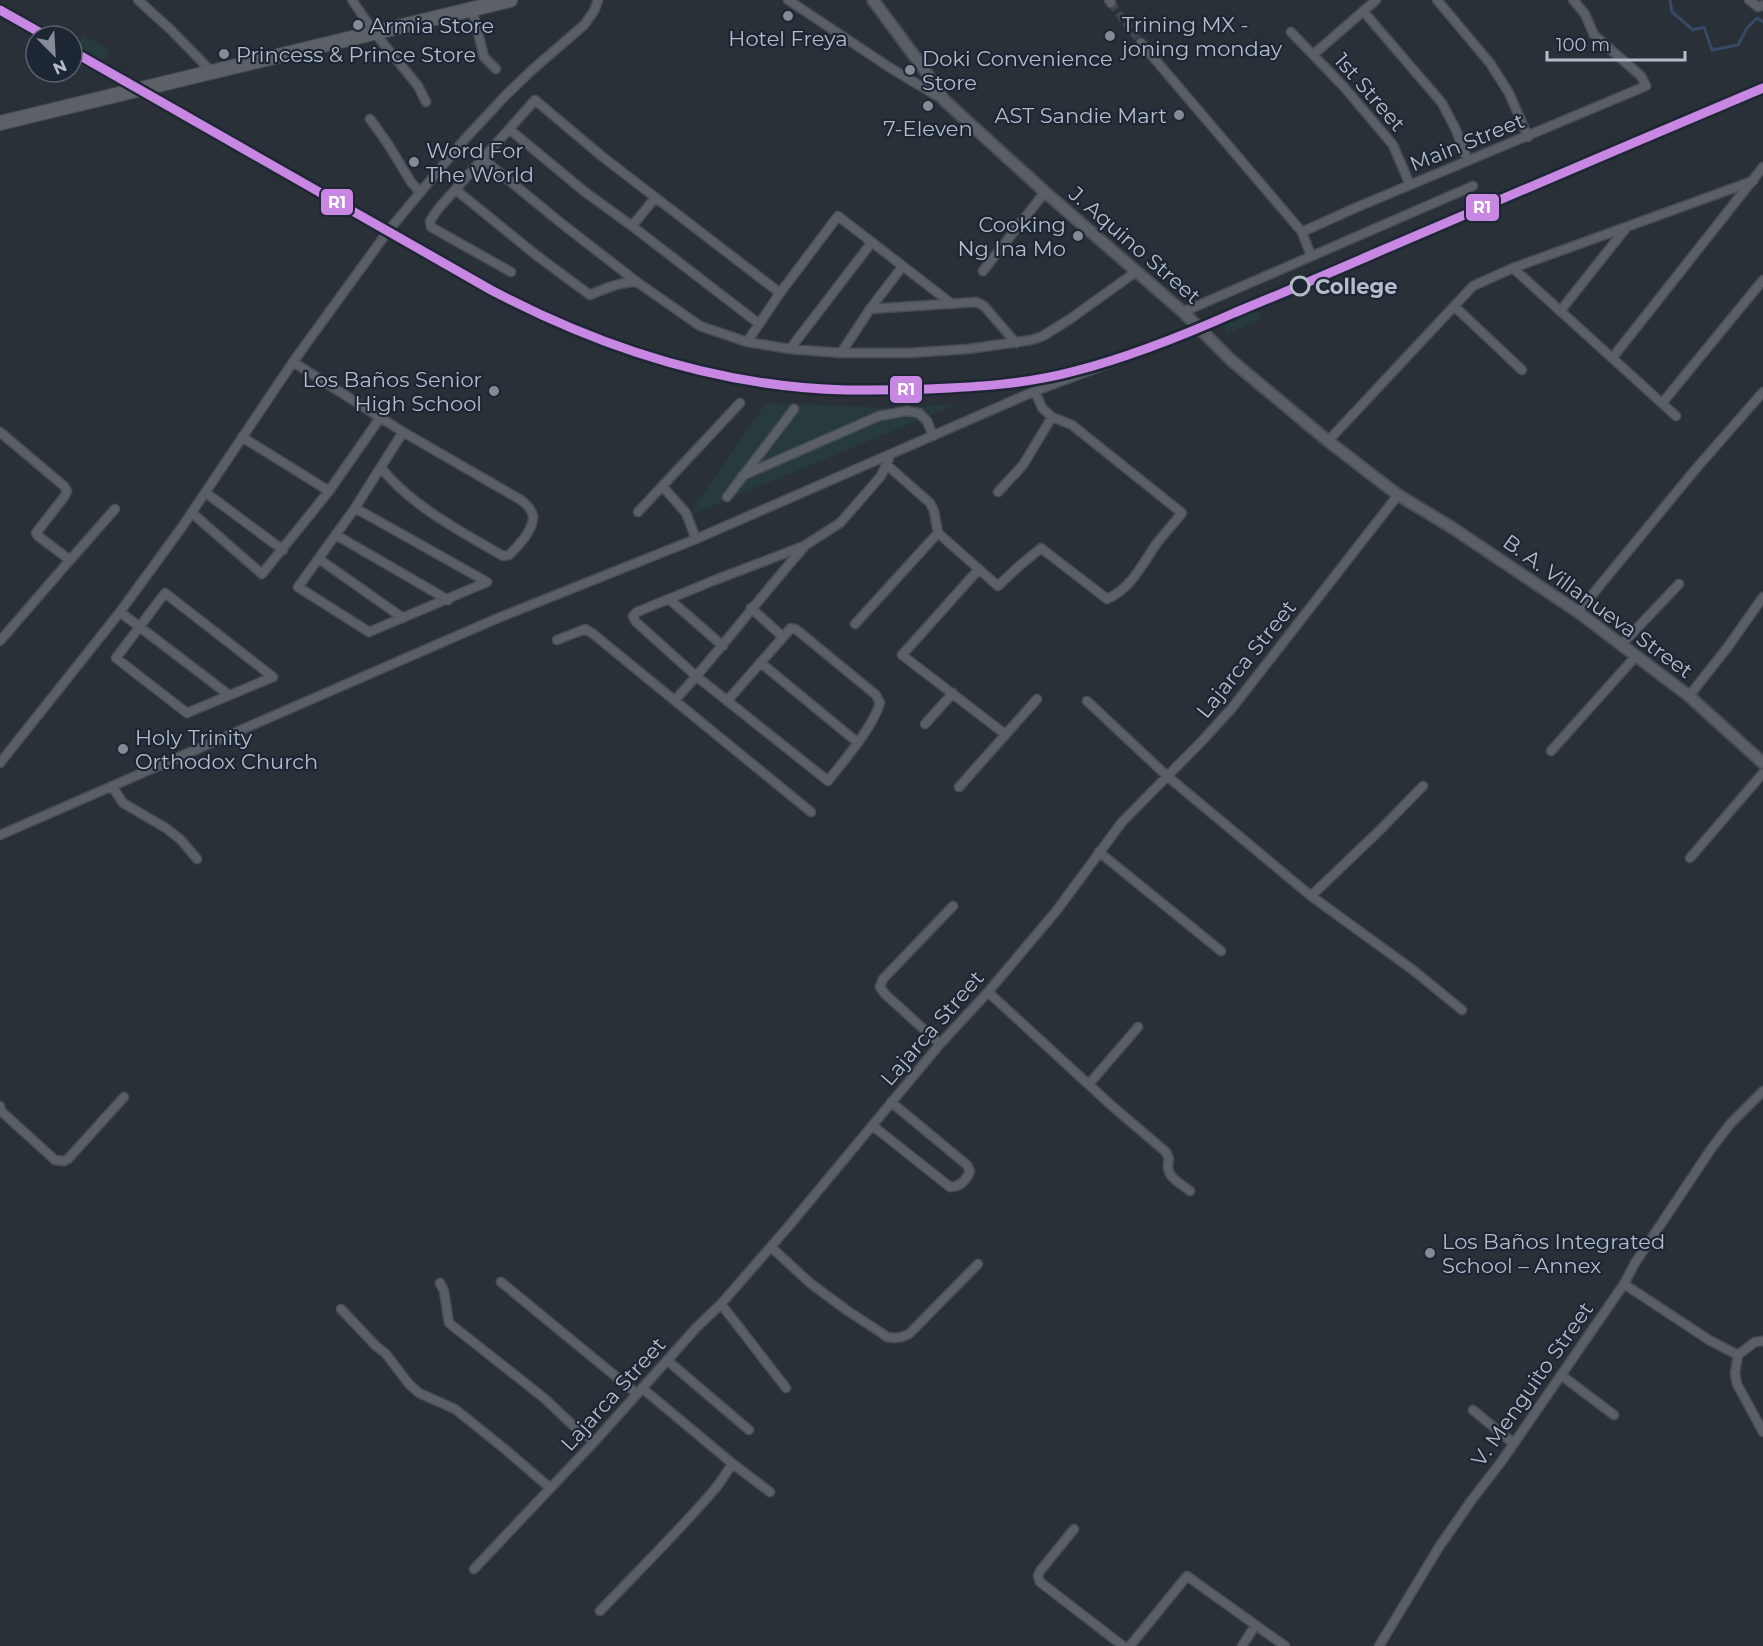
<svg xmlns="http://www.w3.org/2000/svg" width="1763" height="1646" font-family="Montserrat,sans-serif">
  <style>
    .green { fill: #273a3e }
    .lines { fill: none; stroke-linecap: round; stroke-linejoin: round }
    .stream { stroke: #384963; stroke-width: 3 }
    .minor-tunnel { stroke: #3f454e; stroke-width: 8; stroke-dasharray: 8 4; stroke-linecap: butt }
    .minor-casing { stroke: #484c53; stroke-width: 11 }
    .tertiary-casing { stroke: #484c53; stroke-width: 14 }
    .primary-casing { stroke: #484c55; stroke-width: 16 }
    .minor { stroke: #5a5e66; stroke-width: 8 }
    .tertiary { stroke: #5a5e66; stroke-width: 10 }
    .primary { stroke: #5c6168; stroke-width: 14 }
    .rail-1-casing { stroke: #1d2633; stroke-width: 14 }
    .rail-1 { stroke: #c787e3; stroke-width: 9 }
    .poi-dot { fill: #848b96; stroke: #1d2633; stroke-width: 2 }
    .stop-dot { fill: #1d2633; stroke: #b4bcc9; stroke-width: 3 }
    .labels { text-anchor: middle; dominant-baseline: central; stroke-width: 4.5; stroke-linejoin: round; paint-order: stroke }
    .poi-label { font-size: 21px; fill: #b4bcc9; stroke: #1d2633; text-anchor: start }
    .street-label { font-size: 21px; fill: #b4bcc9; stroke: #1d2633 }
    .stop-label { font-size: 21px; font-weight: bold; fill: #b4bcc9; stroke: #1d2633; text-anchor: start }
    .line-badge { stroke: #1d2633; stroke-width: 2 }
    .badge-label { font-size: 16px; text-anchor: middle; font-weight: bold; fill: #fff }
  </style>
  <rect width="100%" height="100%" fill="#2a3038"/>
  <!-- green -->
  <path class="green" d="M83,35L110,50L104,61L78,46Z
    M1256,308L1261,319L1227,334L1222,322Z
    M766,403L893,408L957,404L688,516Z"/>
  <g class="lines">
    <!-- stream -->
    <path class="stream" d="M1670,0L1672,12L1693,30L1704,27L1712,50L1738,45L1747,28L1757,18L1763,22"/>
    <!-- minor-tunnel -->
    <path class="minor-tunnel" d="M1111,3L1141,43"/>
    <!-- minor casing -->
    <g class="minor-casing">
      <path id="minor" d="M138,0L171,30L212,72
        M352,0L374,32L418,86L426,102
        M788,0L892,69L944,100
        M1109,0L1111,3
        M1437,0L1490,63L1509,93L1528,137
        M1749,0L1758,7L1763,5
        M472,8L484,57L496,69
        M1363,11L1442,103L1456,130L1468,161
        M1291,32L1344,87L1393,145L1410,185
        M1141,43L1302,232L1311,256
        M1314,54L1376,0
        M370,119L388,144L411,182L420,192
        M509,129L585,192L632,226L758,323
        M483,159L561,223L637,282L700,326L747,342L790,349L841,353H908L968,349L1031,340L1043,336L1070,319L1137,271
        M456,190L536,255L590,295C606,288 620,282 637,282
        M632,226L655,198
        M1302,232L1355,208L1646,86L1641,76L1594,35L1585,14L1573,0
        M1513,268L1676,416
        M983,271L1045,192
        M511,272L431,227L430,221L438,209L535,100L604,158L780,293
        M1454,306L1522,370
        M870,309L976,302L984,306L1016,343
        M1561,310L1626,228
        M1183,312L1473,186
        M747,342L780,293L838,216L952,304
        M790,349L872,242
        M841,353L870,309L902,267
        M1613,357L1763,167
        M293,362L403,432L521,500C526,504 532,509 533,516C534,530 518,546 509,555L503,556C460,531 413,507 381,468
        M1663,402L1763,280
        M0,432L64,486L67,491L64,497L36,533L38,536L70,560L0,641
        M403,432L355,508L298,587L369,632L487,582
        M242,437L329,491
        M1328,441L1473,286L1513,268L1753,181
        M887,465L930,503L934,511L938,533L998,586L1018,567L1041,548L1107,599C1131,589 1143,563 1157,543C1165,533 1174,523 1182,513L1072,425L1052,417L1042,408L1035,391
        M742,476L879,416L907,411L919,413L927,421L933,436
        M663,487L686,513L696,539
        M998,492L1023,465L1052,417
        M206,493L283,550
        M727,497L794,409
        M355,508L487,582
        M638,512L740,403
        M192,513L262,574L329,491L380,418
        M336,535L448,600
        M319,559L403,618
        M70,560L115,509
        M979,569L902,655L1005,734
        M165,593L273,677L187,713L116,658Z
        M669,599L723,646
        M751,608L783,637
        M120,612L229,695
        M1578,612L1694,471L1763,392
        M855,624L938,533
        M557,640L585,629L592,633L811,812
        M1621,645L1679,584
        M761,663L857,742
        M1689,696L1727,648L1763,597
        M675,700C720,651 760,597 804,547
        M727,701L791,628L797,630L876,695L880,703C872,729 844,760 828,781L696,676L636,622L633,616L637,612L715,580L804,546L840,523L881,476L891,454
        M1087,701L1167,776L1311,896L1413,970L1462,1010
        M925,724L953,693
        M1551,751L1636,656
        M0,763L120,612L182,527L293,362L388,231L464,140L506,95L532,70L584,25L594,11L598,0
        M112,786L123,803L166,828L181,840L197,859
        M959,787L1037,699
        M0,835L498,618L696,539L1035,391L1200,329
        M1099,852L1221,951
        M1690,858L1763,773
        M1311,896L1379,831L1423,786
        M988,992L1112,1106L1166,1152L1169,1159C1164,1176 1177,1181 1190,1191
        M940,1044L885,994L880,987L883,979L953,906
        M1089,1084L1138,1027
        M0,1106L1,1111L55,1160L64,1161L68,1159L124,1097
        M873,1126L950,1187C960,1187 966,1181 970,1171L967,1165L891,1102
        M771,1247L810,1283L845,1309L880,1332L887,1337L894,1338L901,1337L909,1334L978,1264
        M501,1282L636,1393
        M440,1283L444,1291L449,1323L544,1398L579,1431L595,1441
        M1624,1284L1709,1340L1738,1355L1735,1373L1737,1384L1763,1432
        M721,1304L786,1388
        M341,1309L375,1345L386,1354L409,1384L419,1393L455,1409L506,1450L550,1488
        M1738,1355L1755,1342L1763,1341
        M668,1361L749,1430
        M1561,1375L1614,1415
        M642,1388L733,1464L770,1492
        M1473,1410L1513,1443
        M1074,1529L1040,1571L1038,1576L1040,1582L1123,1646
        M474,1569L595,1441L696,1328L721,1304L788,1227L940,1044L988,992L1057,910L1122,822L1202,741L1232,708L1398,495
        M600,1611C638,1571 678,1532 714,1490C721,1482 726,1472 733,1464
        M1130,1646L1187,1576L1285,1646
        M1242,1646L1255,1626
        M1379,1646L1439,1547L1471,1501L1501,1462L1624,1284L1635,1263L1711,1149L1731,1123L1763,1091"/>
    </g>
    <!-- tertiary casing -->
    <g class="tertiary-casing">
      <path id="tertiary" d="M873,0L924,69L944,100L1045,192L1183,312L1232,361L1328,441L1398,495L1451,527L1578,612L1689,696L1763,763"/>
    </g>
    <!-- primary casing -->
    <g class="primary-casing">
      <path id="primary" d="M0,123L510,0"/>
    </g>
    <!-- minor -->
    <use href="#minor" class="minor"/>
    <!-- tertiary -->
    <use href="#tertiary" class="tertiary"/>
    <!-- primary -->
    <use href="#primary" class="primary"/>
    <!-- rail-1 casing -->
    <g class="rail-1-casing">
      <path id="rail-1" d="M0,10L46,36
        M72,51L491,290C601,348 721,387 846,390C873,390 901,390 928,389C977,387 1027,384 1075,371C1130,357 1182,336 1234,313C1280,294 1325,275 1371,255C1502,199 1632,143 1763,88"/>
    </g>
    <!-- rail-1 -->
    <use href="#rail-1" class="rail-1"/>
  </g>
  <!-- markers -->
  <g class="poi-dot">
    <circle cx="788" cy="16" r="6"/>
    <circle cx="358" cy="25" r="6"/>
    <circle cx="1110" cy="36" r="6"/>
    <circle cx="224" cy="54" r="6"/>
    <circle cx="910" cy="70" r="6"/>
    <circle cx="928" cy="106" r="6"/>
    <circle cx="1179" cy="115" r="6"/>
    <circle cx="414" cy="162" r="6"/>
    <circle cx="1078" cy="236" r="6"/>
    <circle cx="494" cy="391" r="6"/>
    <circle cx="123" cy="749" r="6"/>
    <circle cx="1430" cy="1253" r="6"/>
  </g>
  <circle class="stop-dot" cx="1300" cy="286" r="9"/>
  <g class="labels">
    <!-- poi labels -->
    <g class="poi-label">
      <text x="1122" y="24">Trining MX -<tspan x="1122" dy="24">joning monday</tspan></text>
      <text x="370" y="25">Armia Store</text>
      <text x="788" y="38" text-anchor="middle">Hotel Freya</text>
      <text x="236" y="54">Princess &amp; Prince Store</text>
      <text x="922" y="58">Doki Convenience<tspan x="922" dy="24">Store</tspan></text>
      <text x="1167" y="115" text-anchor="end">AST Sandie Mart</text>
      <text x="928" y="128" text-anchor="middle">7-Eleven</text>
      <text x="426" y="150">Word For<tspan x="426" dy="24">The World</tspan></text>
      <text x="1066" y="224" text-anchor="end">Cooking<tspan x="1066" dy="24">Ng Ina Mo</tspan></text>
      <text x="482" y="379" text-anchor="end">Los Baños Senior<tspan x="482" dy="24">High School</tspan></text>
      <text x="135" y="737">Holy Trinity<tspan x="135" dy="24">Orthodox Church</tspan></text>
      <text x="1442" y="1241">Los Baños Integrated<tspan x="1442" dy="24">School – Annex</tspan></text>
    </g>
    <!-- street labels -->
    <g class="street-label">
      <text transform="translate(1370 92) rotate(49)">1st Street</text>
      <text transform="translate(1467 142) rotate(-22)">Main Street</text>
      <text transform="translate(1135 245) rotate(41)">J. Aquino Street</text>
      <text transform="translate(1598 606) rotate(36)">B. A. Villanueva Street</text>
      <text transform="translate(1246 659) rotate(-51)">Lajarca Street</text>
      <text transform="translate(932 1028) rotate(-49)">Lajarca Street</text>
      <text transform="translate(1532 1384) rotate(-55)">V. Menguito Street</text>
      <text transform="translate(613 1394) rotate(-48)">Lajarca Street</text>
    </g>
    <!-- stop labels -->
    <g class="stop-label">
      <text x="1315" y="286">College</text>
    </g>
  </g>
  <g class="line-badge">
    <rect x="320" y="188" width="34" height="28" rx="6" fill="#c787e3"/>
    <rect x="1465" y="193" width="35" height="29" rx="6" fill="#c787e3"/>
    <rect x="889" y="375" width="34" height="29" rx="6" fill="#c787e3"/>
  </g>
  <g class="badge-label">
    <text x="337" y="208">R1</text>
    <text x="1482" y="213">R1</text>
    <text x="906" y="395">R1</text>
  </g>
  <!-- north arrow -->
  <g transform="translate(54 54) rotate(156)"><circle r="28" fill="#1d2633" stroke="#59626f" stroke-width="1.5"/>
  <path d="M0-4.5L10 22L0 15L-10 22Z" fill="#848b96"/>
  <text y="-9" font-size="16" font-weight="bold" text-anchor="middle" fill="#b4bcc9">N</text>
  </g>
  <!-- scale -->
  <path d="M1547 51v9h138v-9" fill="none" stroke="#b4bcc9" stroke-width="3"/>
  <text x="1556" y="51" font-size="18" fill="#b4bcc9" stroke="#1d2633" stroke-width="4.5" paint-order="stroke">100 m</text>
</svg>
